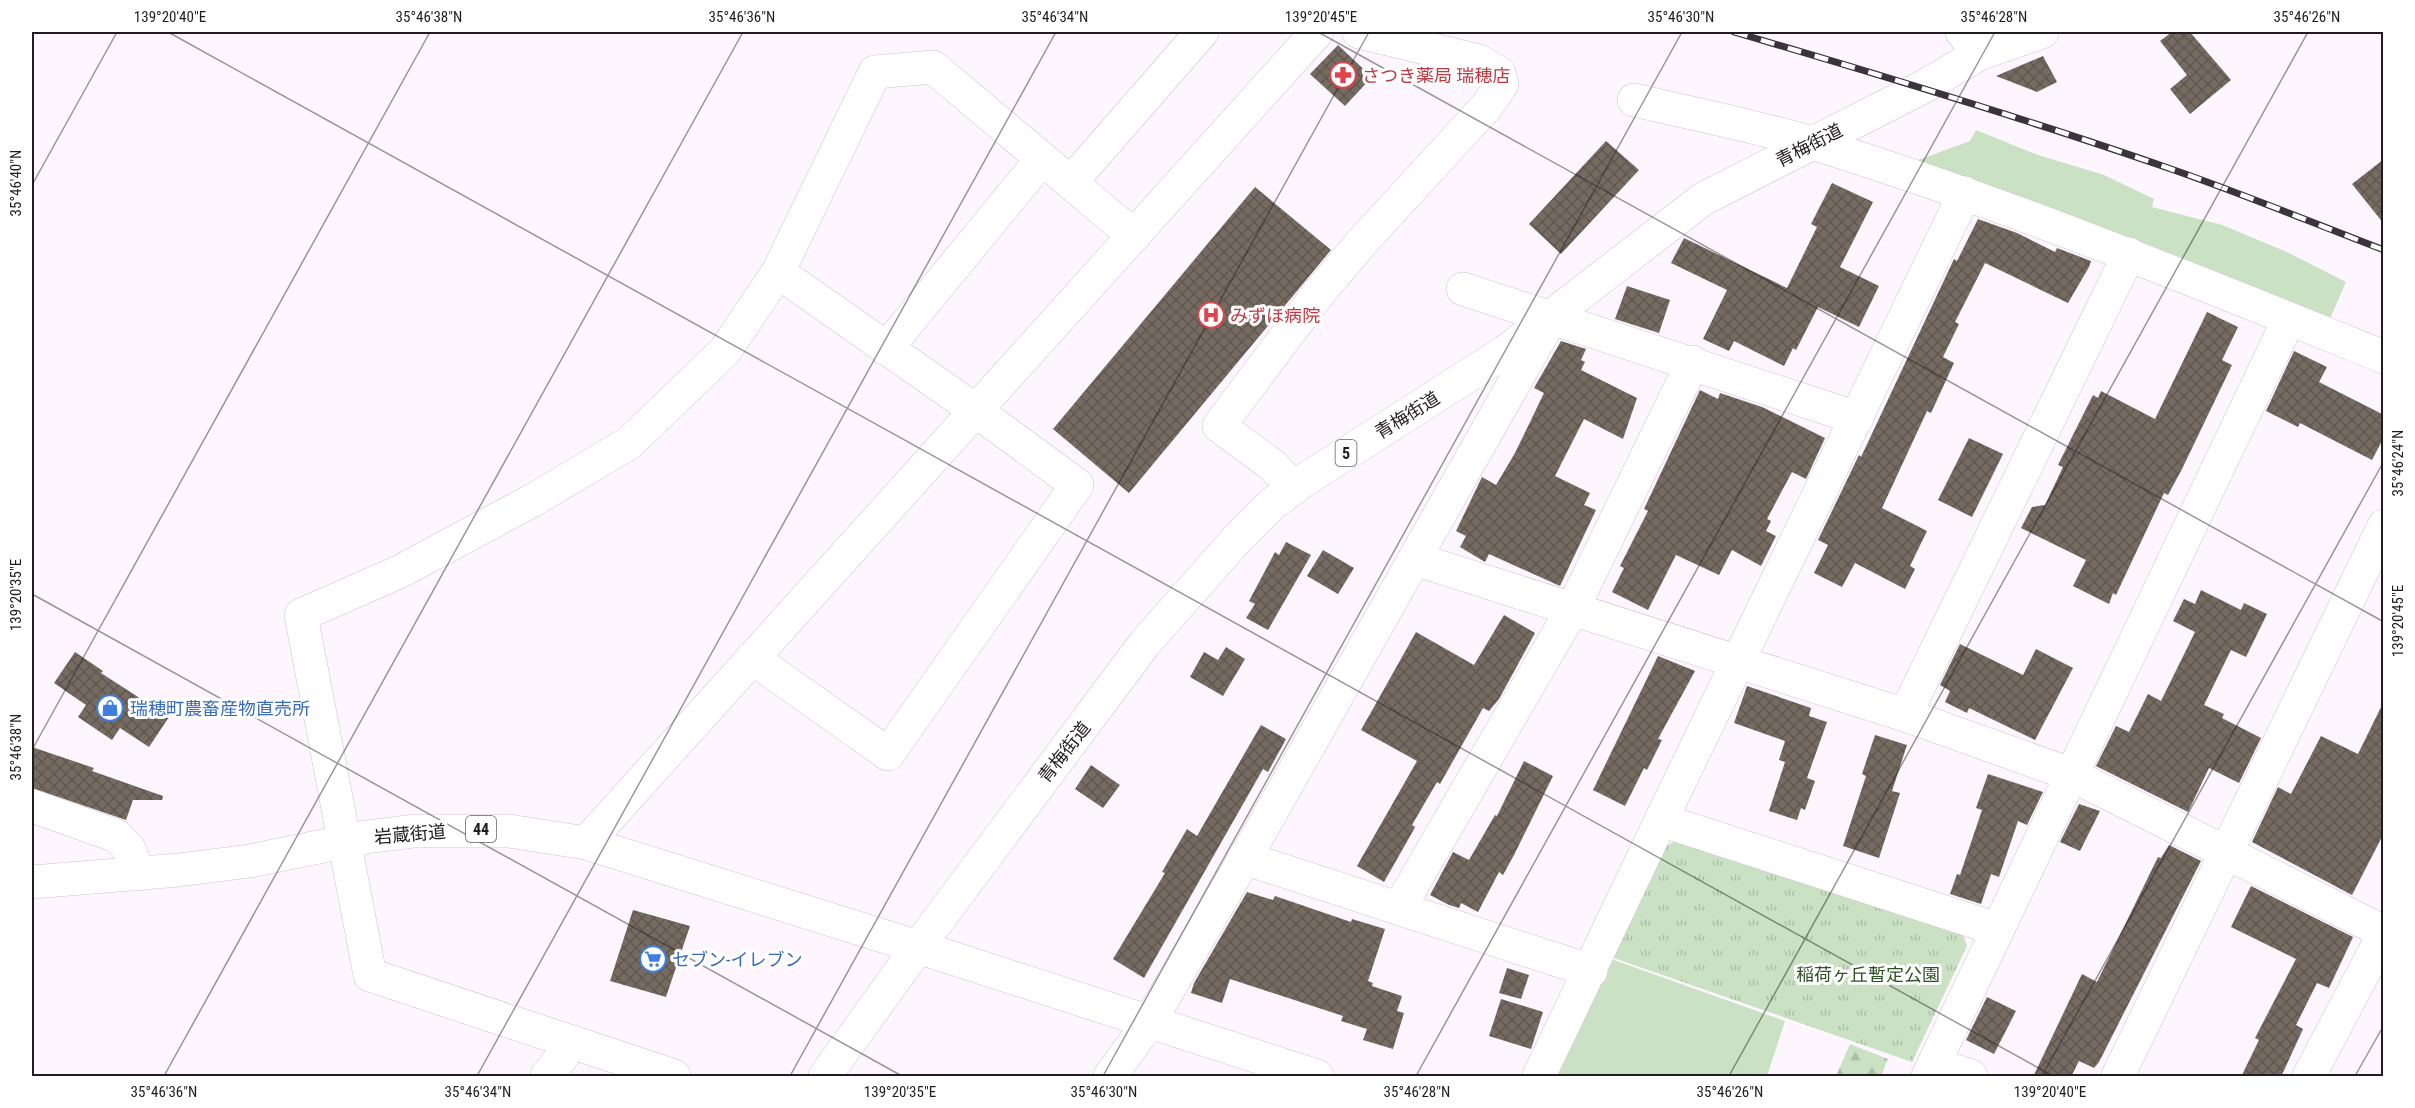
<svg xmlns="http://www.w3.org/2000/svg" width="2415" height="1108" font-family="'Roboto Condensed','Noto Sans JP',sans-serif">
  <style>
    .grass { fill: #cae1c4 }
    .forest { fill: url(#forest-firs) }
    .park { fill: url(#park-tufts) }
    .building { fill: url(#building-cross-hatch) }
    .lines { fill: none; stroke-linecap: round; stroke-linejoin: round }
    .minor-casing { stroke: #cec4d0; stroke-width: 34 }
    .tertiary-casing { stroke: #cec4d0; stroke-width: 34 }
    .primary-casing { stroke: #cec4d0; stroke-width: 34 }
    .minor { stroke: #fff; stroke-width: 33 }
    .tertiary { stroke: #fff; stroke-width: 33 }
    .primary { stroke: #fff; stroke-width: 33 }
    .rail-casing { stroke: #3a353a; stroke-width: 7 }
    .rail { stroke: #fff; stroke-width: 4.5; stroke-dasharray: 14; stroke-linecap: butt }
    .ticks { fill: none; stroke: #201c20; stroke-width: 1.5; stroke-opacity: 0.45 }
    .labels { text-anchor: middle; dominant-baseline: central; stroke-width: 6; stroke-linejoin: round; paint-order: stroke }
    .shield { fill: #fff; stroke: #636063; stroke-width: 1.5 }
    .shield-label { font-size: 16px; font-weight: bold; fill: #201c20 }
    .health-label { font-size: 18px; fill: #be3a42; stroke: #fff; text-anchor: start }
    .street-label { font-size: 18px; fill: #201c20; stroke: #fff }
    .shop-label { font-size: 18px; fill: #366cbe; stroke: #fff; text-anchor: start }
    .park-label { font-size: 18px; fill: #2e5224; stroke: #fff }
    .neatline { fill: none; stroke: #201c20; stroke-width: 2 }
    .ticks-label { font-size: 15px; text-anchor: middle; fill: #201c20 }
  </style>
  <defs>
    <pattern id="forest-firs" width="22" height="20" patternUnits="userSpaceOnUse" patternTransform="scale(1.5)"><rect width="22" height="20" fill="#cae1c4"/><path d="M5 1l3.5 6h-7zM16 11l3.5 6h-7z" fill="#adc0a8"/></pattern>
    <pattern id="park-tufts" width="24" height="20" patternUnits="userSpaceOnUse" patternTransform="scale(1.5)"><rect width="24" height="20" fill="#cae1c4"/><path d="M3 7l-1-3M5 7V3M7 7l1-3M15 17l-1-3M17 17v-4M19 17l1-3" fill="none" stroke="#adc0a8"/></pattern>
    <pattern id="building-cross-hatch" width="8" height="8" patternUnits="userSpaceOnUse" patternTransform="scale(1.5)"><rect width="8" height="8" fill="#756b61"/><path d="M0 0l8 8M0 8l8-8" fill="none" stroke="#605750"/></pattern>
  </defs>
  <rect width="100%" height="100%" fill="#fdf6fe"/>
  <!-- grass -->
  <path class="grass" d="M1976,130L2038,155L2104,175L2154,199L2152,207L2222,225L2287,252L2346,282L2329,321L2137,242L1918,160L1970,141Z
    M1611,959L1785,1021L1767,1076H1553Z"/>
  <!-- forest -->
  <path class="forest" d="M1850,1044L1888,1059L1881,1076H1769H1836Z"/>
  <!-- park -->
  <path class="park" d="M1680,839L1962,932L1967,946L1912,1062L1611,957L1666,846Z"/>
  <!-- building -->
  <path class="building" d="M2172,32H2190L2231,80L2190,114L2170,89L2187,75L2160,41Z
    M1338,45L1372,77L1345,106L1310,74Z
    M2043,56L2057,82L2037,92L1996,76Z
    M1606,141L1639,170L1561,254L1529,224Z
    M2384,159V224L2352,184Z
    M1832,183L1873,202L1840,267L1879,286L1859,327L1818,307L1796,350L1793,348L1784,366L1734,341L1729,351L1703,339L1727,290L1671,263L1684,238L1787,288L1817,227L1811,224Z
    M1255,187L1331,250L1129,493L1053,429Z
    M1978,219L2017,233L2055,252L2057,248L2091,261L2089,267L2068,303L1985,263L1955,322L1959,324L1943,357L1954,363L1931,413L1927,411L1882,508L1927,531L1910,566L1915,569L1905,589L1855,563L1842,587L1814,573L1828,545L1818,540L1859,455L1861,457L1954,259L1957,261Z
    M1627,286L1670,300L1659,333L1615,319Z
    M2207,312L2238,327L2222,360L2232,365L2182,469L2168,495L2164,493L2116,595L2113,593L2109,604L2073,586L2086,560L2021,528L2032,507L2045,505L2063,467L2058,465L2093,395L2098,398L2101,391L2155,419Z
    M1561,341L1586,349L1581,360L1585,362L1581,370L1637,398L1623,439L1584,419L1555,476L1590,493L1584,505L1596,510L1560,586L1489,554L1485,562L1460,547L1466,536L1456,531L1482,477L1496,485L1515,453L1544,393L1534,388Z
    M2294,351L2327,367L2319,382L2384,415V437L2372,460L2300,423L2298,427L2266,411Z
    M1700,390L1718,399L1720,393L1762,407L1825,438L1806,479L1792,472L1767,519L1771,521L1766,531L1776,536L1761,566L1732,550L1719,575L1676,555L1648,610L1612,592L1624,568L1620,566L1648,511L1644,509Z
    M1969,438L2003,454L1972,517L1938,500Z
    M1286,542L1311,555L1268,630L1246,618L1255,604L1249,601L1275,552L1279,555Z
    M1323,550L1354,568L1338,594L1307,576Z
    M2201,590L2241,610L2244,603L2267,614L2246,657L2231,650L2204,705L2224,714L2222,718L2261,738L2239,783L2209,768L2188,812L2096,766L2116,726L2129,732L2148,694L2161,701L2195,632L2173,621L2184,599L2195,604Z
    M1504,615L1535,633L1499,699L1489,711L1483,708L1440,784L1437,782L1412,825L1415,827L1413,831L1384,882L1357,866L1417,761L1361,730L1416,632L1474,665Z
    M1960,644L2023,675L2036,649L2073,668L2035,740L1969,708L1967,713L1945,702L1950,691L1940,685Z
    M1226,647L1245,659L1223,696L1190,677L1204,652L1218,660Z
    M75,652L103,671L101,673L169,717L149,747L120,728L112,740L78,717L86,705L54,683Z
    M1658,656L1695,671L1658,739L1662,740L1647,770L1644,768L1625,806L1593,790Z
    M1747,686L1811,708L1809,716L1827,722L1807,778L1815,781L1805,810L1801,808L1797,820L1769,811L1785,762L1779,760L1785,741L1734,723Z
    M2384,701V833L2352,895L2252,842L2278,787L2291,794L2321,736L2358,754Z
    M1261,725L1286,739L1268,772L1263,769L1144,978L1113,959L1165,873L1162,872L1187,829L1197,836Z
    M1875,735L1907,745L1892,791L1900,793L1879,858L1843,846L1866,776L1862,774Z
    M32,747L94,768L92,771L163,796L162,800H133L126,820L32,788Z
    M1524,761L1553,776L1514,855L1503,875L1499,872L1478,912L1461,903L1459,908L1449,905L1430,895L1453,852L1469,860L1495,815L1497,816Z
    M1091,765L1120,785L1103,808L1075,789Z
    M1988,774L2043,792L2027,825L2018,821L1999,877L1991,874L1981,904L1950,894L1957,874L1960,875L1982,810L1976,808Z
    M2079,804L2100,811L2080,851L2060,842Z
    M2169,845L2201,861L2099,1062L2094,1068L2079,1061L2071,1077H2033L2082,974L2097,982L2158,857L2161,858Z
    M2251,886L2353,937L2329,988L2317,983L2296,1025L2303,1029L2281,1077H2241L2259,1040L2255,1038L2296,959L2231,927Z
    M1247,892L1273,900L1275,896L1351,922L1352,919L1385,929L1368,981L1373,983L1372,986L1402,996L1397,1011L1404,1013L1393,1049L1363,1040L1367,1029L1341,1021L1343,1016L1230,979L1222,1003L1191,993L1194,983Z
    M633,910L690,926L666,997L610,981Z
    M1507,968L1529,975L1521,999L1499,993Z
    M1987,997L2016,1011L1994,1054L1966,1040Z
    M1501,999L1543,1012L1531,1049L1489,1036Z"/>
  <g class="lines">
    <!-- minor casing -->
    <g class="minor-casing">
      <path id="minor" d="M1962,32L1979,54
        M1634,100C1694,114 1756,126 1815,144C2008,204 2196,281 2384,357
        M1072,181L1202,32
        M1965,193L1661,820L1997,929
        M1463,289L1857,418
        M886,349L1042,159
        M1294,488L1272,465L1219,426L1314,299L1362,242L1487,106L1502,84L1499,73L1479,61L1359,32
        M1415,559L1905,715L2070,774L2384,932
        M752,658L888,754L1077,485L975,410L778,272
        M1905,715L2129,254
        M32,806L117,836L129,849L139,874
        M586,843L1317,32
        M1244,858L1591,971
        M1399,908L1572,610L1693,362
        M1934,1064L1971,1076
        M547,1076L573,1042
        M674,1076L370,975L301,615L399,572L535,499L629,443L725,351L778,272L875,72L933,67L1134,236
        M1110,1076L1150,1021L1248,853L1551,318
        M1539,1076L1661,820
        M1928,1076L2289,319
        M2118,1076L2384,526
        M2309,1076L2384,934"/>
    </g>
    <!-- tertiary casing -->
    <g class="tertiary-casing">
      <path id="tertiary" d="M918,947L1317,1076"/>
    </g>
    <!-- primary casing -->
    <g class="primary-casing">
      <path id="primary" d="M32,882L179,870L250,861L367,837L415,831H509L586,843L918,947
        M825,1076L918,947L1145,643L1237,539L1271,505L1300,483L1505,352L1703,199L1923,87L1979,54L2042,32"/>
    </g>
    <!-- minor -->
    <use href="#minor" class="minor"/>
    <!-- tertiary -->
    <use href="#tertiary" class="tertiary"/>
    <!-- primary -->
    <use href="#primary" class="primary"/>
    <!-- rail casing -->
    <g class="rail-casing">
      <path id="rail" d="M1734,32C1881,75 2027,119 2171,169C2243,194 2313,223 2384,250"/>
    </g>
    <!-- rail -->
    <use href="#rail" class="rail"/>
  </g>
  <!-- ticks -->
  <path class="ticks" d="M168,32L2053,1076M1318,32L2384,622M32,185L117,32M32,594L902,1076M32,750L430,32M164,1076L743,32M477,1076L1056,32M790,1076L1369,32M1103,1076L1682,32M1416,1076L1995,32M1729,1076L2308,32M2042,1076L2384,461M2355,1076L2384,1025"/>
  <!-- icons -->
  <defs>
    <g id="pharmacy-ring" transform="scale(1.35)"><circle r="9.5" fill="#fff" stroke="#e0444e" stroke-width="1.5"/><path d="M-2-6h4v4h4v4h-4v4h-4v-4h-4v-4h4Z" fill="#e0444e"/></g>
    <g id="hospital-ring" transform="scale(1.35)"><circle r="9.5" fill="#fff" stroke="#e0444e" stroke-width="1.5"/><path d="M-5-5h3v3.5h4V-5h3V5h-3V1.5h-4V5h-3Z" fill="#e0444e"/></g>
    <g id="shop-ring" transform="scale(1.35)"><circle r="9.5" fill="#fff" stroke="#3f7fe0" stroke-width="1.5"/><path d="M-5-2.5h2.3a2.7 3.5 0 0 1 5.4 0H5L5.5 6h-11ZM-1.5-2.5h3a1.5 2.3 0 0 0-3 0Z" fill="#3f7fe0"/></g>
    <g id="supermarket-ring" transform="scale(1.35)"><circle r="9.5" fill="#fff" stroke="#3f7fe0" stroke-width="1.5"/><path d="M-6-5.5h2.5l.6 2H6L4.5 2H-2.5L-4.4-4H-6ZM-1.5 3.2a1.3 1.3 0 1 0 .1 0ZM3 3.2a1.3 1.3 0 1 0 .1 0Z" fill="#3f7fe0"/></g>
  </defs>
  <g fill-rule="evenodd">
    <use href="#pharmacy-ring" x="1343" y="75"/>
    <use href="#hospital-ring" x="1211" y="315"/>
    <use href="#shop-ring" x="110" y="708"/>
    <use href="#supermarket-ring" x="653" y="959"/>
  </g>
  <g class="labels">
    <!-- shield labels -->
    <g class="shield">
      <rect x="1335.5" y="440" width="21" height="26" rx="4.5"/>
      <rect x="466" y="816" width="30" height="26" rx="4.5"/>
    </g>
    <g class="shield-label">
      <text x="1346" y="453">5</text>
      <text x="481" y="829">44</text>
    </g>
    <!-- health labels -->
    <g class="health-label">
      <text x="1362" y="75">さつき薬局 瑞穂店</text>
      <text x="1230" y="315">みずほ病院</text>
    </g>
    <!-- street labels -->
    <g class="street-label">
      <text transform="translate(1809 145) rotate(-27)">青梅街道</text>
      <text transform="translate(1407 415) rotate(-32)">青梅街道</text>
      <text transform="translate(1064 752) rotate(-52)">青梅街道</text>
      <text transform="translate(410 834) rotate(-5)">岩蔵街道</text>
    </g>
    <!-- shop labels -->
    <g class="shop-label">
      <text x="130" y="708">瑞穂町農畜産物直売所</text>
      <text x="672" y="959">セブン-イレブン</text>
    </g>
    <!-- park labels -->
    <g class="park-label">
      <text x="1868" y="974">稲荷ヶ丘暫定公園</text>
    </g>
  </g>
  <!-- border -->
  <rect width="2415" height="1108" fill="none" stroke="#ffffff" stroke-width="66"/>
  <rect x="33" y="33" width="2349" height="1042" class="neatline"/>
  <g class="ticks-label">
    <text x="170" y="22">139°20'40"E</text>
    <text x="429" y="22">35°46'38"N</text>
    <text x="742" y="22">35°46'36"N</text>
    <text x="1055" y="22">35°46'34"N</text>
    <text x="1321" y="22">139°20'45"E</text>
    <text x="1681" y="22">35°46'30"N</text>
    <text x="1994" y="22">35°46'28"N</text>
    <text x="2307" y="22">35°46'26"N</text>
    <text transform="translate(16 183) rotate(-90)" y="5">35°46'40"N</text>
    <text transform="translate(2398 463) rotate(-90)" y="5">35°46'24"N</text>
    <text transform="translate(16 595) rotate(-90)" y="5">139°20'35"E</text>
    <text transform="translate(2398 621) rotate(-90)" y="5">139°20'45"E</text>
    <text transform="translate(16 747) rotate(-90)" y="5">35°46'38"N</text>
    <text x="164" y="1097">35°46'36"N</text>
    <text x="478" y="1097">35°46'34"N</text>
    <text x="900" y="1097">139°20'35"E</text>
    <text x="1104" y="1097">35°46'30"N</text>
    <text x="1417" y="1097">35°46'28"N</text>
    <text x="1730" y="1097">35°46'26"N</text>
    <text x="2050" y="1097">139°20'40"E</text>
  </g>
</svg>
